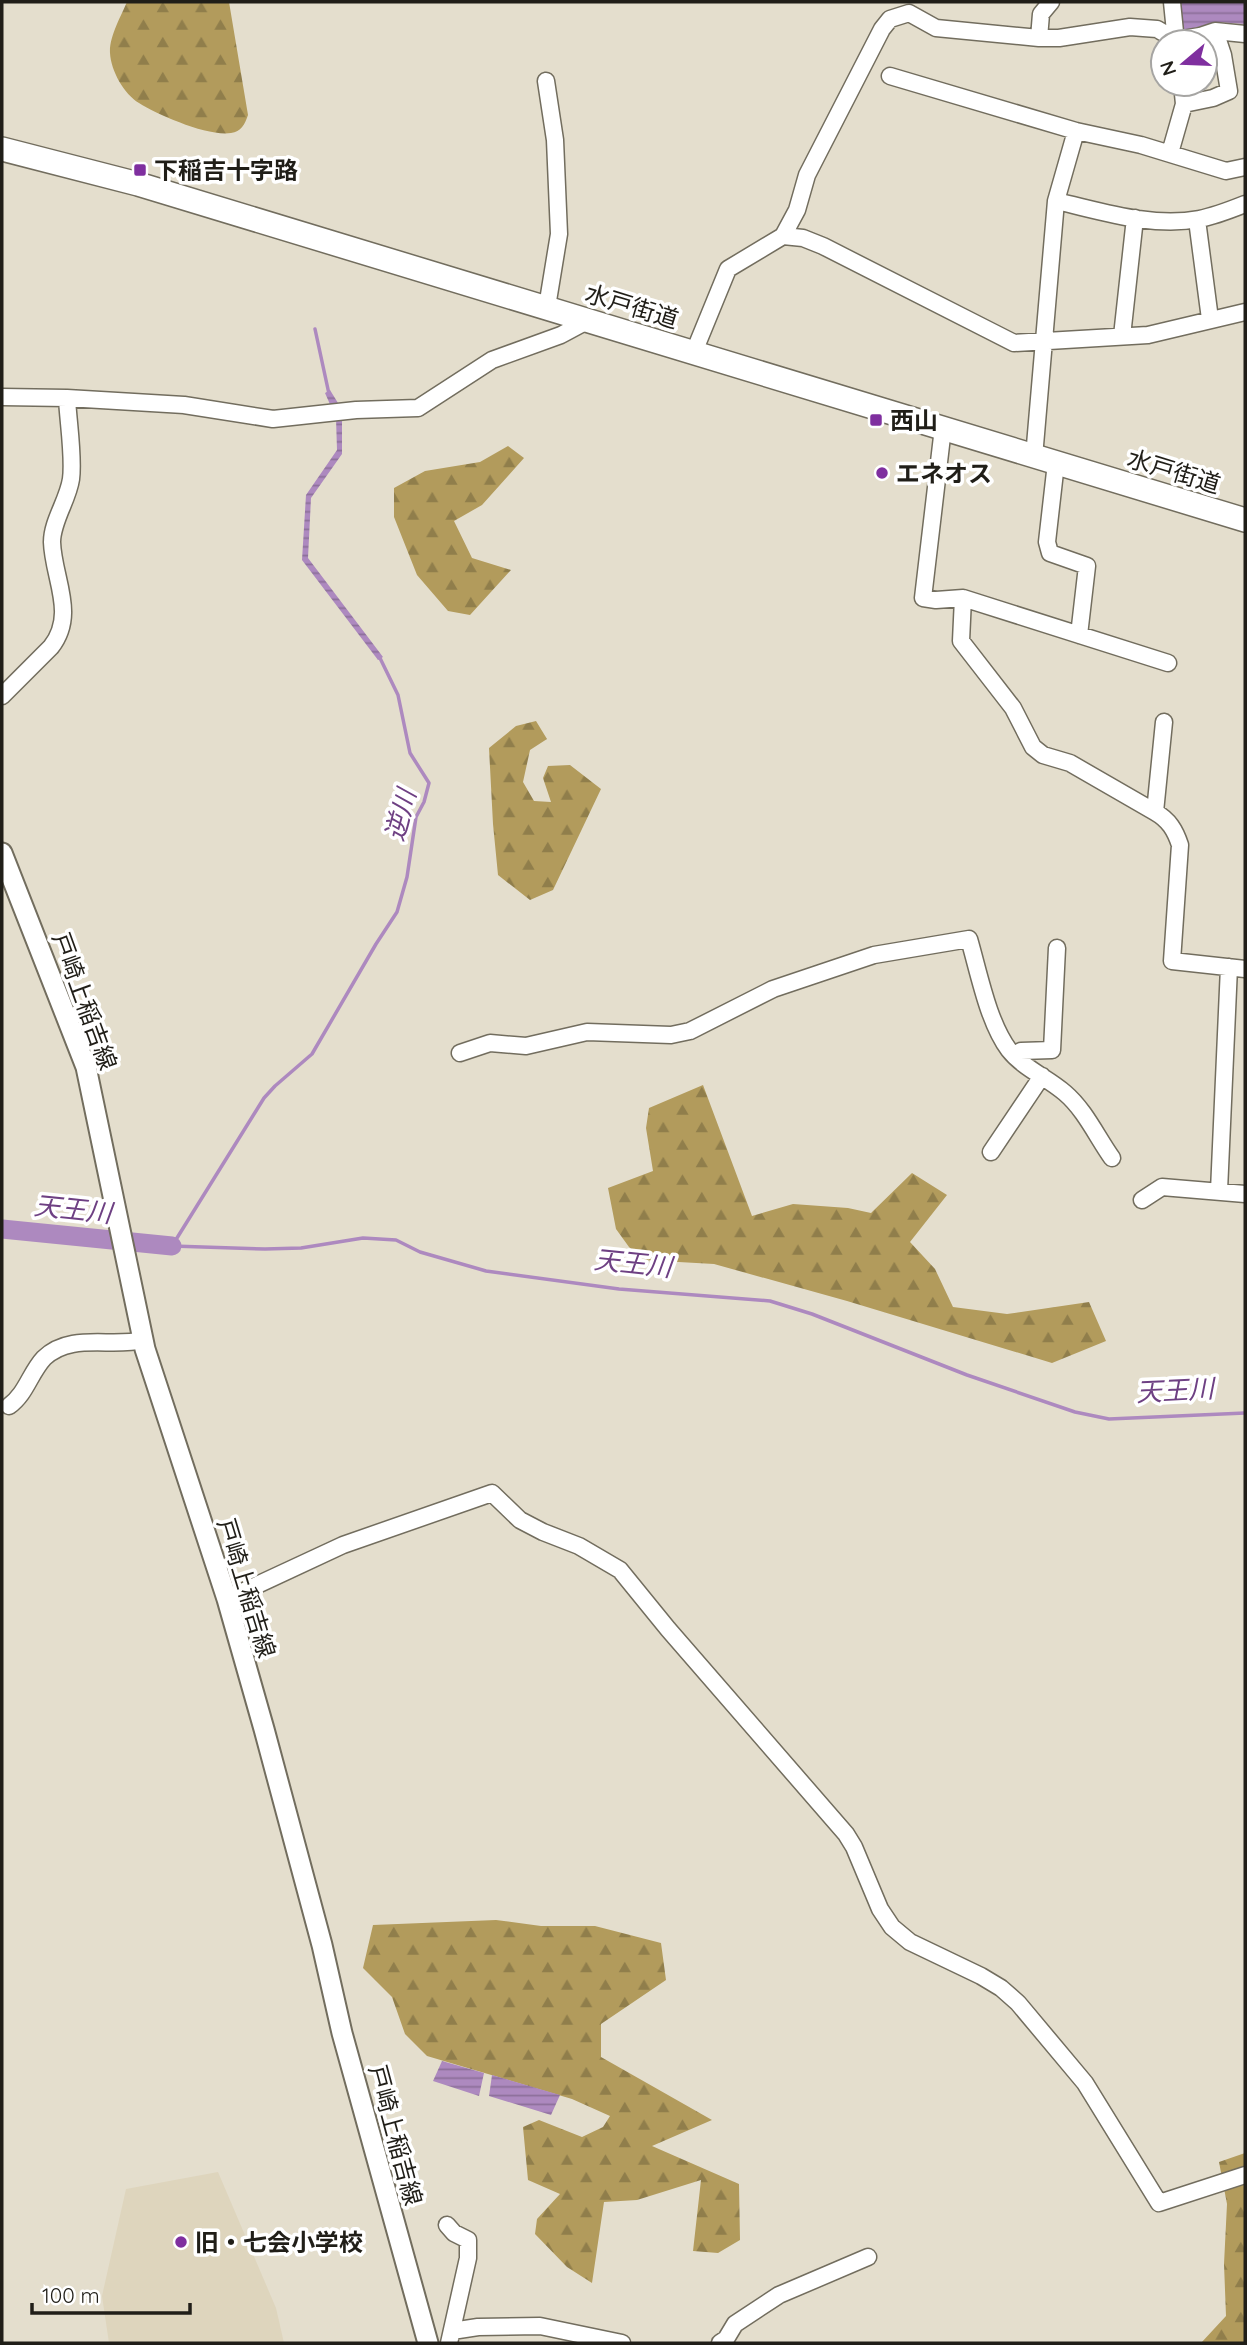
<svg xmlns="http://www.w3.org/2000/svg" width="1247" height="2345" font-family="Quicksand,'Noto Sans JP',sans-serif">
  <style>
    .built { fill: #ded5bd }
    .forest { fill: url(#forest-firs) }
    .water { fill: url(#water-rules) }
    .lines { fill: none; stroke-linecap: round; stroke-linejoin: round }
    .stream { stroke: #ad89bf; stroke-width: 3.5 }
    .river { stroke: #ad89bf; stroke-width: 19 }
    .minor-casing { stroke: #726d5e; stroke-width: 19 }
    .major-casing { stroke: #726d5e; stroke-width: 23 }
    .highway-casing { stroke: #726d5e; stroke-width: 26 }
    .minor { stroke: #fff; stroke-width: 16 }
    .major { stroke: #fff; stroke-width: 19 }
    .highway { stroke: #fff; stroke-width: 23 }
    .poi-dot { fill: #7f2f9f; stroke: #fff; stroke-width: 2.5 }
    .labels { text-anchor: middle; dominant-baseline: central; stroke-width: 7; stroke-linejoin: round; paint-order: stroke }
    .poi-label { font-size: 24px; font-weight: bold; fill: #201e18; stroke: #fff; text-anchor: start }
    .street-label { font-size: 24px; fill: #201e18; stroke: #fff }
    .water-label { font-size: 26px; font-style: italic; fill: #6e4083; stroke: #fff }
  </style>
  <defs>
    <pattern id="forest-firs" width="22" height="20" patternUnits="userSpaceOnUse" patternTransform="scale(1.75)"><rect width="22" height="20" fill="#b29b5c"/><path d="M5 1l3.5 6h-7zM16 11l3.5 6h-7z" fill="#907e4b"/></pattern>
    <pattern id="water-rules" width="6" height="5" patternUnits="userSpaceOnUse" patternTransform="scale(1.75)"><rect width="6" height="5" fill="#ad89bf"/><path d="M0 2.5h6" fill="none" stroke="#8c6f9a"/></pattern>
  </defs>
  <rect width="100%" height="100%" fill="#e4decd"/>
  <!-- built -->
  <path class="built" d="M218,2172L276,2308L284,2343H109L102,2296L126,2189Z"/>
  <!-- forest -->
  <path class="forest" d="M127,2H229L248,115C245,124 241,132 231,133C209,137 158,115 139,103C124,94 111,71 110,53C109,37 121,16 127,2Z
    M508,446L524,458L482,505L454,521L472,558L511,570L470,615L448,611L417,575L394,517V488L425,471L480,462Z
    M536,721L547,739L530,750L523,782L534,801L551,802L543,778L548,766L570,765L601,789L553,890L530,900L498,875L493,824L489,748L516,726Z
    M703,1085L752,1216L793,1204L848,1208L871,1213L912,1173L947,1195L910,1242L935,1269L953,1307L1007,1314L1089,1302L1106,1341L1052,1363L847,1301L714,1264L643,1260L629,1247L616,1229L608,1188L653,1171L646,1128L649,1108Z
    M496,1920L541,1926H595L661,1943L666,1980L601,2024V2057L712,2120L652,2146L739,2184L740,2240L718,2253L693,2251L701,2180L637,2200L604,2202L592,2283L567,2267L535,2234L537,2219L560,2194L528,2180L523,2127L539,2120L582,2137L603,2127L610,2116L572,2099L427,2056L405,2034L392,1997L363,1968L373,1925Z
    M1245,2153V2343H1201L1226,2316L1224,2264L1227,2204L1219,2162Z"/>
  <!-- water -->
  <path class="water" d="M1177,2H1245V24L1217,22L1179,32Z
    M330,390L338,403L342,418V454L311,498L308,558L383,657L378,660L302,560L306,495L337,450L336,418L325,393Z
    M442,2061L484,2073L479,2096L433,2081Z
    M492,2075L560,2095L551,2115L489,2096Z"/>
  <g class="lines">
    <!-- stream -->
    <path class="stream" d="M315,329L329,394
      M379,656L398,695L410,753L429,783L424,802L416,817L407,877L397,912L376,944L312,1054L275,1086L264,1098L172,1246L265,1249L301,1248L363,1238L396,1240L420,1252L486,1271L619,1289L770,1301L812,1314L967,1375L1075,1412L1109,1419L1245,1413"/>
    <!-- river -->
    <path class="river" d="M2,1229L172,1246"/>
    <!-- minor casing -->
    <g class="minor-casing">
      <path id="minor" d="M1172,2L1176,42
        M1039,38L1041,14L1051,2
        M890,76L1076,131L1141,145L1226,171L1245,167
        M546,81L555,140L559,234L547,307
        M1184,104L1213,98L1229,91L1223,55L1215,31
        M1170,153L1184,104L1182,84
        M1056,201C1101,211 1152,228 1199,219C1215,216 1230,210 1245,204
        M1197,220L1210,319
        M783,236L803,238L823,246L1014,343L1148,335L1245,312
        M1122,336L1135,218
        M694,352L728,269L783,236L797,210L807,175L882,29L890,19L909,13L936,28L1039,38H1059L1130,27L1157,29L1176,40L1200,36L1215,31L1245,34
        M2,397L67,398L184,405L273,419L356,410L418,408L492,360L561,335L589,320
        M943,428L923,598L936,600L963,598L1168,663
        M1034,457L1056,201L1076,131
        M1056,463L1047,542L1050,553L1087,566L1079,635
        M963,598L961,641L1013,708L1033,747L1043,755L1070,763L1155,812C1169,820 1175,830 1180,845L1172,961L1245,969
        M2,696L51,647C77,614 53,578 52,542C52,521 68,500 71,479C74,457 68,421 67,398
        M1155,812L1164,722
        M460,1053L490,1043L526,1046L587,1032L671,1035L690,1031L773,989L874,955L969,939C979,973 988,1022 1009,1050C1023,1068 1048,1078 1065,1093C1085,1110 1097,1137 1112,1158
        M1014,1055L1021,1051L1052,1050L1057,948
        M991,1152L1042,1076
        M1219,1191L1229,967
        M1142,1200L1162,1187L1245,1194
        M9,1406C26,1394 30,1373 44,1358C71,1332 111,1348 143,1340
        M227,1599L343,1545L492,1493L520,1520L543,1532L579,1546L620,1570L668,1629L846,1834L854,1847L880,1909L892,1927L910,1942L981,1976L1001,1988L1018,2003L1085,2083L1159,2203L1245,2175
        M447,2225L454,2233L468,2240V2258L449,2343
        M452,2331L478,2327L540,2326L622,2343
        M720,2343L726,2339L735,2324L779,2295L868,2257"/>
    </g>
    <!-- major casing -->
    <g class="major-casing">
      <path id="major" d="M2,853L86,1067L145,1349L227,1599L264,1729L322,1945L342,2033L428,2343"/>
    </g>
    <!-- highway casing -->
    <g class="highway-casing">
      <path id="highway" d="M2,149L138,184L1245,520"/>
    </g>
    <!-- minor -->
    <use href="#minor" class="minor"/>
    <!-- major -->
    <use href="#major" class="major"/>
    <!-- highway -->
    <use href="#highway" class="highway"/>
  </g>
  <!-- markers -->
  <g class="poi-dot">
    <rect x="133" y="163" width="14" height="14" rx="3.5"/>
    <rect x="869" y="413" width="14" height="14" rx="3.5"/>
    <circle cx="882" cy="473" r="7"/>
    <circle cx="181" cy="2242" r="7"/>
  </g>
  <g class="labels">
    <!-- poi labels -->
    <g class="poi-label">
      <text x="154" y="170">下稲吉十字路</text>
      <text x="890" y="420">西山</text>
      <text x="896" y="473">エネオス</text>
      <text x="195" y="2242">旧・七会小学校</text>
    </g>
    <!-- street labels -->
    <g class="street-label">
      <text transform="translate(632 306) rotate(17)">水戸街道</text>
      <text transform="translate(1174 471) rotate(17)">水戸街道</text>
      <text transform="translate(85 1001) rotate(70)">戸崎上稲吉線</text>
      <text transform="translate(247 1588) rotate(73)">戸崎上稲吉線</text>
      <text transform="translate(396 2135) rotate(75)">戸崎上稲吉線</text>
    </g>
    <!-- water labels -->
    <g class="water-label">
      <text transform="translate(400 815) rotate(-75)">逆川</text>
      <text transform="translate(73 1209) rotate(6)">天王川</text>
      <text transform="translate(633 1263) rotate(6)">天王川</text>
      <text transform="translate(1175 1390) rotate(-3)">天王川</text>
    </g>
  </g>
  <!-- border -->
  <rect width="1247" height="2345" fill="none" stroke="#201e18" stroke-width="7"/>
  <!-- north arrow -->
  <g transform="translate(1184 63) rotate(251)"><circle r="33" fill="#ffffff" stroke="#a6a5a3" stroke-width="2"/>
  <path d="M0-5L12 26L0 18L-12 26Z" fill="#7f2f9f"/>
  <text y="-10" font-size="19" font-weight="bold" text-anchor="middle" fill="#201e18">N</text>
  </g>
  <!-- scale -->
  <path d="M32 2303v10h158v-10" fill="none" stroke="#201e18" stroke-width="3.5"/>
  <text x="42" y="2303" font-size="21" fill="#201e18" stroke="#ffffff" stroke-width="5" paint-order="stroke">100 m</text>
</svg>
